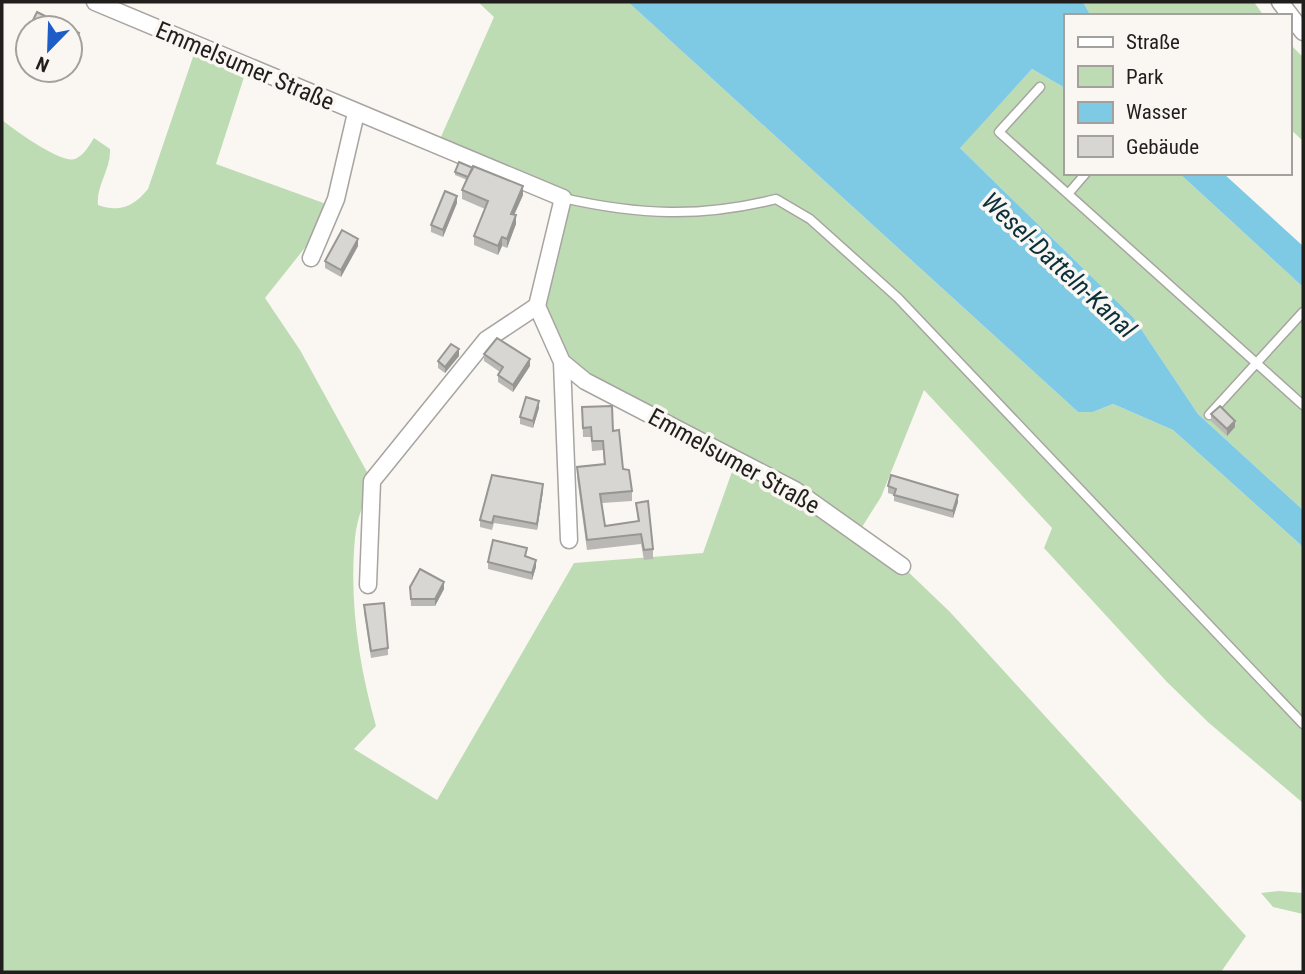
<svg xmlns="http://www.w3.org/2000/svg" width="1305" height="974" font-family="'Roboto Condensed',sans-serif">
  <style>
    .green { fill: #bedcb3 }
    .water { fill: #7ecae5 }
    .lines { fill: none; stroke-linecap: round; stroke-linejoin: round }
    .lane-casing { stroke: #a7a4a1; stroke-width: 11 }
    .street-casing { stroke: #a7a4a1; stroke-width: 19 }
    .lane { stroke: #fff; stroke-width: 8 }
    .street { stroke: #fff; stroke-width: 16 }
    .wall { fill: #bab8b5 }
    .shaded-wall { fill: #979693 }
    .building { fill: #d8d6d2; stroke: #979693; stroke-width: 2 }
    .labels { text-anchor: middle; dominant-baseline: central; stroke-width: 7; stroke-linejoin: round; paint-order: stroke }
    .street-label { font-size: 24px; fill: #201f1d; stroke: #faf7f3 }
    .water-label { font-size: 26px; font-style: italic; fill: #0b303b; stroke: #faf7f3 }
  </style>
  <rect width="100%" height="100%" fill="#faf7f3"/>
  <!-- green -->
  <path class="green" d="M478,2H628L1078,412H1093L1113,404L1173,430L1303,547V803L1209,723L1167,682L1044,548L1052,528L924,390L881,497L862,527L807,492L593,377C519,323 549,268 571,195L440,139L494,17Z
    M1083,2H1254L1264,16H1091Z
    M1289,43L1303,57V141L1289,128Z
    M194,54L245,74L216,164L329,205L323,225L265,298L300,350L372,481C365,499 357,518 355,538C349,601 359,666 376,726L354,749L437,800L574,563L703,553L734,466L791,496L859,544L902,566L950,612L1246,936L1221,972H2V120C14,130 62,164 75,159C84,155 89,146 94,138L110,149C111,170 96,185 98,205C120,213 134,206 148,189Z
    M1032,69L1065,88V173H1179L1303,287V510L1198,414L1133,317L959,147Z
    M1279,891L1303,893V914L1273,907L1261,893Z"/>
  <!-- water -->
  <path class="water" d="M628,2H1083L1091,16H1065V88L1032,69L960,148L1133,317L1198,414L1303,510V547L1173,430L1113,404L1093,412H1078Z
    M1179,173H1223L1303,246V287Z"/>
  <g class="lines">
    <!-- lane casing -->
    <g class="lane-casing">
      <path id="lane" d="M1040,87L999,132L1303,405
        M1068,194L1086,173
        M563,198C638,215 701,218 776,199L810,219L898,298L1303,724
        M1209,415L1303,312"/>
    </g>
    <!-- street casing -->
    <g class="street-casing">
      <path id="street" d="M95,2L563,198L537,306L562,362L585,381L795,490L902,566
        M1280,2L1303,32
        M311,258L336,199L356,113
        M562,362L569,540
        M368,585L372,481L486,340L537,306"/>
    </g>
    <!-- lane -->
    <use href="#lane" class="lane"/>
    <!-- street -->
    <use href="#street" class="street"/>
  </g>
  <!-- wall -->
  <path class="wall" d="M28,30V50L24,48V37Z
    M455,172L523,195L514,215L516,224L507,248L502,246L498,255L474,245V236L485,209L462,199V190L467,180L455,175Z
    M457,203L443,237L431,232V225Z
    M358,246L341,277L325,268V261Z
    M484,354L530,366L513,392L498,382V375L500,372L484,361Z
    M459,356L445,373L438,368V361Z
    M582,407L613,431L623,469L632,491V501L602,503L605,526L638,521L636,503L653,549V559L644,560L641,544L587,550L577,477V467L604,464L603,450L592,451L591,437H583Z
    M539,408L533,428L520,424V417Z
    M1211,414L1235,427L1227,436L1211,421Z
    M888,486L958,502L953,518L894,501V495L888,493Z
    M543,491L537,530L494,523L492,530L480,527V520Z
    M526,557L536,567L532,580L488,569V562Z
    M410,587L444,589L435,606H411Z
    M364,605L388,648V655L371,658L364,612Z"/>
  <!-- shaded-wall -->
  <path class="shaded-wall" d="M79,33V43L70,62V52Z
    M523,186V195L511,222V214Z
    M457,196V203L443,237V230Z
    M516,215V224L507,248V239Z
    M502,237V246L498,255V246Z
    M358,239V246L341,277V270Z
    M459,349V356L445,373V367Z
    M530,359V366L513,392V385Z
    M539,401V408L533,428V421Z
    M1235,421V427L1227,436V429Z
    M543,484V491L537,530V524Z
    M958,495V502L953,518V511Z
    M536,560V567L532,580V573Z
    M444,582V589L435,606V599Z"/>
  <!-- building -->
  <path class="building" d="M37,12L69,28H29Z
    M70,28L79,33L70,52Z
    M28,30V40L24,37Z
    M459,162L473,168L468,177L455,172Z
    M473,166L523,186L511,214L516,215L507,239L502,237L498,246L474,236L488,201L462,190Z
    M445,191L457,196L443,230L431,225Z
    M342,230L358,239L341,270L325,261Z
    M497,338L530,359L513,385L498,375L503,367L484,354Z
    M451,344L459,349L445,367L438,361Z
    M526,397L539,401L533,421L520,417Z
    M612,406L613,431L619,430L623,469L629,470L632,491L600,494L605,526L639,521L636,503L648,501L653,549L644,550L641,534L587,540L577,467L605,464L603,441H592L591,427L583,428L582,407Z
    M1220,406L1235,421L1227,429L1211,414Z
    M492,475L543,484L537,524L494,516L492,523L480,520Z
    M891,475L958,495L953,511L894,495L896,489L888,486Z
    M493,540L527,548L525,556L536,560L532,573L488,562Z
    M420,569L444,582L435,599H411L410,587Z
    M384,603L388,648L371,651L364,605Z"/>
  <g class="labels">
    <!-- street labels -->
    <g class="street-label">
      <text transform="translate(245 66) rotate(23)">Emmelsumer Straße</text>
      <text transform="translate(734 461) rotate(29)">Emmelsumer Straße</text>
    </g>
    <!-- water labels -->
    <g class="water-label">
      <text transform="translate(1059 265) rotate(43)">Wesel-Datteln-Kanal</text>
    </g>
  </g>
  <!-- border -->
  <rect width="1305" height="974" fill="none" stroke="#201f1d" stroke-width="7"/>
  <!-- legend -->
  <rect x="1064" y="14" width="228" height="161" fill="#faf7f3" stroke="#a3a19d" stroke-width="2"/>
  <rect x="1078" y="37" width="35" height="10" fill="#ffffff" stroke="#a3a19d" stroke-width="2"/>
  <text x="1126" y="49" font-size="21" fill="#201f1d">Straße</text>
  <rect x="1078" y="66" width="35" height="21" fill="#bedcb3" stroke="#a3a19d" stroke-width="2"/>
  <text x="1126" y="84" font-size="21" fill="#201f1d">Park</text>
  <rect x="1078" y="102" width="35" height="21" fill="#7ecae5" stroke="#a3a19d" stroke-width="2"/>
  <text x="1126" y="119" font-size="21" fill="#201f1d">Wasser</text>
  <rect x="1078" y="136" width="35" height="21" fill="#d8d6d2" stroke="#a3a19d" stroke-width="2"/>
  <text x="1126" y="154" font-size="21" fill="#201f1d">Gebäude</text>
  <!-- north arrow -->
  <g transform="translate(49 49) rotate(203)"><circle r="33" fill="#faf7f3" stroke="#a3a19d" stroke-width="2"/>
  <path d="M0-5L12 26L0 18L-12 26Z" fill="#1e5cc8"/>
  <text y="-10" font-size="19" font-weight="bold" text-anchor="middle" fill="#201f1d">N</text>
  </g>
</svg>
